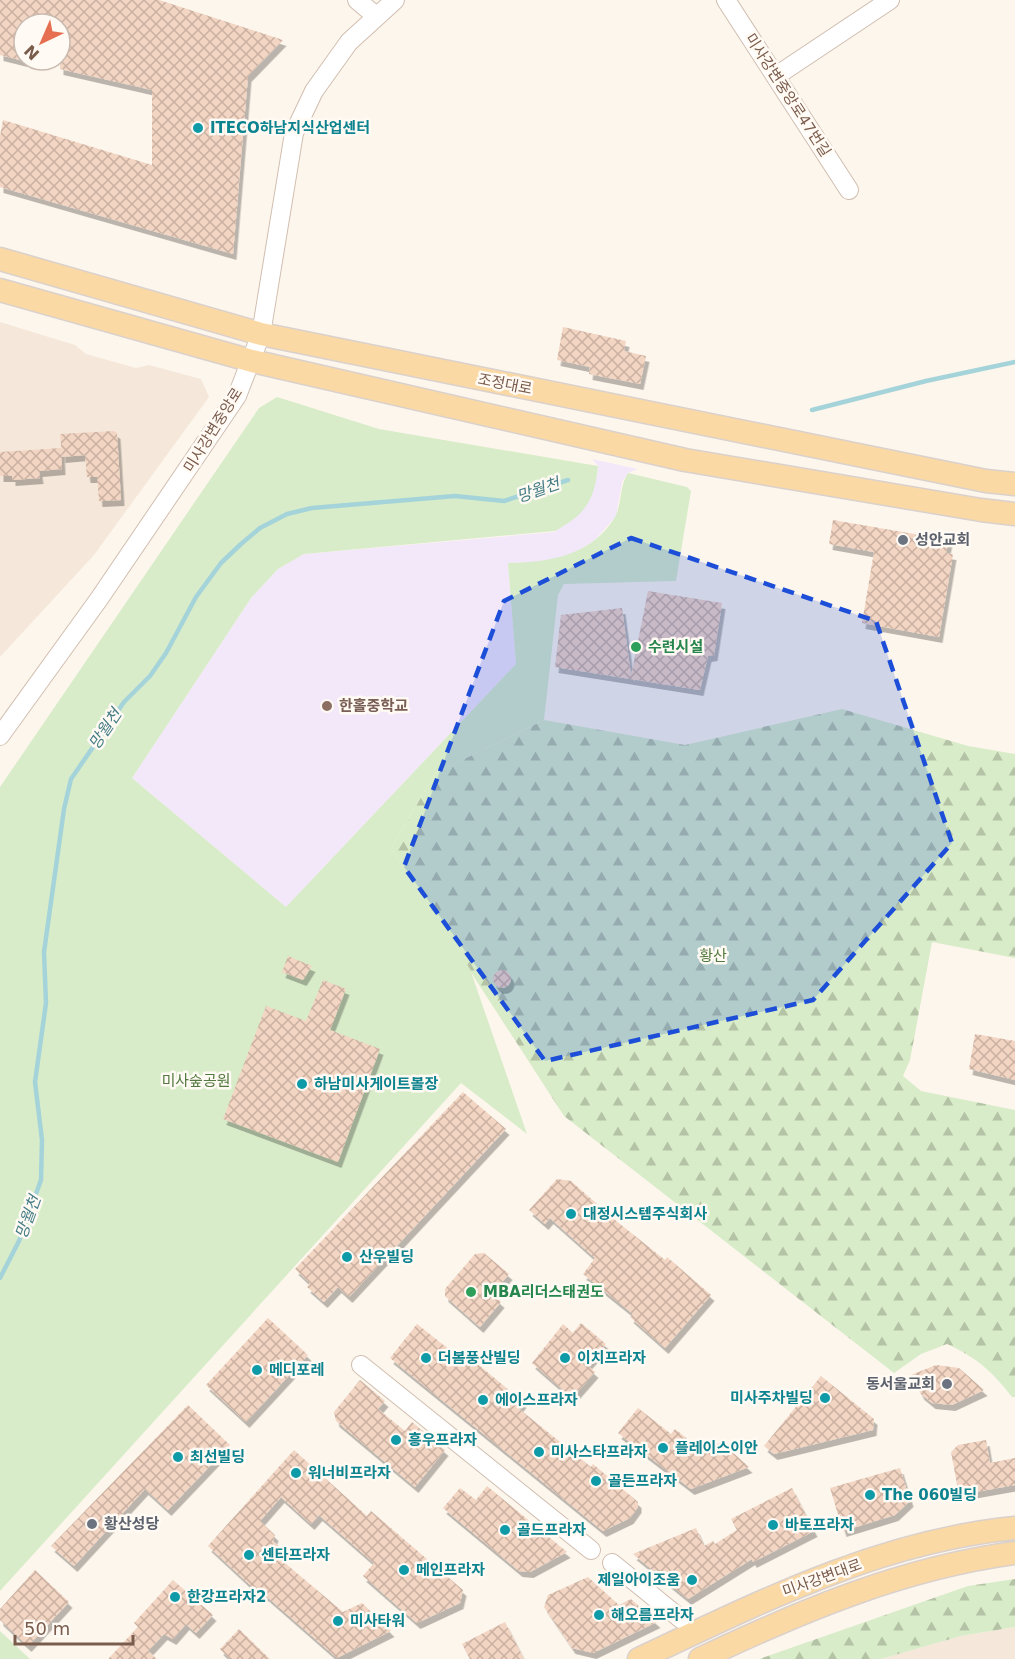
<svg xmlns="http://www.w3.org/2000/svg" width="1015" height="1659" font-family="'DejaVu Sans','Noto Sans KR',sans-serif">
  <style>
    .residential { fill: #f5e8da }
    .education { fill: #f3e8fa }
    .forest { fill: url(#forest-firs) }
    .green { fill: #d8ecc9 }
    .lines { fill: none; stroke-linecap: round; stroke-linejoin: round }
    .stream { stroke: #a5d3da; stroke-width: 4.5 }
    .building { fill: url(#building-cross-hatch); filter: url(#shadow) }
    .minor-casing { stroke: #d1beb0; stroke-width: 20 }
    .major-casing { stroke: #dad1cd; stroke-width: 25 }
    .minor { stroke: #fff; stroke-width: 18 }
    .major { stroke: #fbd9a5; stroke-width: 22 }
    .marked { fill: #1d4ed8; fill-opacity: 0.2; stroke: #1d4ed8; stroke-width: 4.5; stroke-dasharray: 12 8; stroke-linejoin: round }
    .culture-dot { fill: #0f9aa8; stroke: #fffaf3; stroke-width: 2 }
    .worship-dot { fill: #6b7280; stroke: #fffaf3; stroke-width: 2 }
    .leisure-dot { fill: #2e9e5b; stroke: #fffaf3; stroke-width: 2 }
    .education-dot { fill: #8d6e63; stroke: #fffaf3; stroke-width: 2 }
    .labels { text-anchor: middle; dominant-baseline: central; stroke-width: 5; stroke-linejoin: round; paint-order: stroke }
    .street-label { font-size: 15px; fill: #7a5c4d; stroke: #fffaf3 }
    .culture-label { font-size: 15px; font-weight: bold; fill: #0d838f; stroke: #fffaf3; text-anchor: start }
    .worship-label { font-size: 15px; font-weight: bold; fill: #5b616d; stroke: #fffaf3; text-anchor: start }
    .leisure-label { font-size: 15px; font-weight: bold; fill: #27864d; stroke: #fffaf3; text-anchor: start }
    .education-label { font-size: 15px; font-weight: bold; fill: #785e54; stroke: #fffaf3; text-anchor: start }
    .park-label { font-size: 15px; fill: #537a41; stroke: #fffaf3 }
    .water-label { font-size: 16px; font-style: italic; fill: #437c86; stroke: #fffaf3 }
  </style>
  <defs>
    <pattern id="forest-firs" width="22" height="20" patternUnits="userSpaceOnUse" patternTransform="scale(1.5)"><rect width="22" height="20" fill="#d8ecc9"/><path d="M5 1l3.5 6h-7zM16 11l3.5 6h-7z" fill="#b4c2a5"/></pattern>
    <pattern id="building-cross-hatch" width="8" height="8" patternUnits="userSpaceOnUse" patternTransform="scale(1.5)"><rect width="8" height="8" fill="#f3d5c3"/><path d="M0 0l8 8M0 8l8-8" fill="none" stroke="#cab0a1"/></pattern>
    <filter id="shadow"><feDropShadow dx="3.5" dy="6" stdDeviation="0" flood-color="#0004"/></filter>
  </defs>
  <rect width="100%" height="100%" fill="#fdf6ec"/>
  <!-- residential -->
  <path class="residential" d="M0,322L75,345L86,354L136,368L149,365L201,379L209,397L94,555L0,657Z
    M1015,1627V1659H881L961,1636Z"/>
  <!-- education -->
  <path class="education" d="M592,459L638,469L628,473L622,482L616,516L595,540L570,556L543,562L508,563L516,664L286,907L132,778L251,598L278,569L304,554L555,532L597,477L598,466Z"/>
  <!-- forest -->
  <path class="forest" d="M842,709L968,746L1015,754V958L932,942L910,1060L903,1076L921,1091L1015,1110V1397H1012C992,1371 977,1358 947,1344L921,1354L894,1373L564,1116L391,849L435,773L544,720L685,745Z
    M1015,1579V1627L961,1636L881,1659H759L968,1586Z"/>
  <!-- green -->
  <path class="green" d="M277,397L379,429L598,466C595,500 585,515 555,531L304,554L278,569L251,598L132,778L286,907L516,664L508,563C550,562 591,556 615,517C622,504 619,487 628,473L687,487L691,491L676,581L564,584L558,595L544,720L435,773L391,849L470,969L527,1134L461,1083L0,1591V787L259,408Z
    M0,1631L30,1659H0Z"/>
  <g class="lines">
    <!-- stream -->
    <path class="stream" d="M812,410L926,381L1015,362
      M0,1278L19,1241L41,1180L42,1140L35,1082L46,1003L44,952L64,809L71,779L124,702L150,676L166,653L196,597L221,563L241,544L260,528L287,514L312,508L455,496L504,501L568,480"/>
  </g>
  <!-- building -->
  <path class="building" d="M0,0H159L283,40L248,76L233,254L0,187V136L3,120L152,165V90L60,69V24H24V61L0,55Z
    M563,327L626,341L624,351L646,356L640,384L589,374L590,367L557,360Z
    M114,431L117,433L121,500L99,501L97,477H87L85,455L62,457L60,434Z
    M61,448L62,469L39,471L40,478L12,480V476H0V452Z
    M833,520L949,540L946,553L953,554L939,637L862,623L874,552L829,544Z
    M648,591L722,603L714,655L708,656L700,690L555,667L561,615L622,608L631,676Z
    M288,956L312,966L303,980L282,972Z
    M493 979a9 9 0 1 1 18 0a9 9 0 1 1-18 0Z
    M323,980L346,989L330,1030L380,1049L338,1162L223,1119L266,1006L306,1021Z
    M975,1034L1015,1041V1080L969,1069Z
    M463,1092L506,1129L349,1297L338,1287L324,1302L307,1287L310,1283L295,1269Z
    M557,1179L571,1181L615,1220L665,1260L667,1257L711,1295L665,1348L630,1317L633,1314L583,1274L595,1258L550,1218L545,1224L529,1210Z
    M484,1253L509,1274L492,1294L501,1302L480,1327L445,1296V1289L475,1254Z
    M268,1318L308,1355L246,1422L206,1385Z
    M581,1323L606,1344L587,1365L595,1372L572,1398L532,1363L563,1324L573,1333Z
    M417,1324L470,1366L474,1361L523,1402L518,1408L591,1467L593,1464L638,1502V1507L630,1518L603,1531L390,1358Z
    M936,1365L959,1368L984,1390L952,1405L932,1403L921,1394L911,1375Z
    M821,1376L874,1419L873,1430L774,1454L764,1446Z
    M360,1380L385,1401L378,1409L405,1431L412,1422L445,1450L415,1487L336,1421L334,1412Z
    M188,1405L230,1445L168,1510L145,1489L74,1566L51,1546Z
    M638,1408L671,1434L675,1429L704,1452L721,1442L749,1467L691,1489L618,1433Z
    M986,1440L990,1463L1015,1458V1485L959,1495L951,1452L958,1445Z
    M294,1450L367,1516L371,1511L463,1590L460,1603L417,1623L363,1576L374,1563L319,1515L311,1524L281,1497L260,1521L275,1535L273,1541L285,1552L279,1558L343,1612L362,1603L391,1631L337,1658L265,1595L263,1597L208,1546Z
    M900,1468L910,1501L895,1515L843,1531L830,1488Z
    M487,1486L567,1552L530,1572L519,1571L443,1508L460,1488L476,1500Z
    M792,1488L814,1531L753,1562L752,1559L688,1599L633,1554L696,1528L704,1546L713,1541L715,1544L737,1530L731,1519Z
    M35,1570L69,1602L28,1646L0,1620V1609Z
    M588,1577L619,1605L631,1599L657,1622L593,1653L572,1648L544,1607L548,1595Z
    M173,1580L213,1615L196,1633L186,1624L173,1639L164,1634L148,1651L157,1659H108L138,1627L134,1623Z
    M505,1622L524,1659H470L462,1644Z
    M239,1629L270,1659H230L220,1649Z"/>
  <g class="lines">
    <!-- minor casing -->
    <g class="minor-casing">
      <path id="minor" d="M357,0L376,16
        M726,0L849,190
        M776,76L890,0
        M0,736L99,599L237,396L261,334L294,133L314,91L349,42L395,0
        M361,1365L591,1550
        M612,1563L681,1619"/>
    </g>
    <!-- major casing -->
    <g class="major-casing">
      <path id="major" d="M0,259L261,334L986,481L1015,484
        M0,290L252,361L685,460L981,510L1015,514
        M639,1659C760,1602 880,1541 1015,1528
        M700,1659C801,1611 903,1568 1015,1553"/>
    </g>
    <!-- minor -->
    <use href="#minor" class="minor"/>
    <!-- major -->
    <use href="#major" class="major"/>
  </g>
  <!-- marked area -->
  <path class="marked" d="M631,538L876,621L952,843L813,1000L545,1061L404,867L504,601Z"/>
  <!-- markers -->
  <g class="culture-dot">
    <circle cx="198" cy="128" r="6"/>
    <circle cx="302" cy="1084" r="6"/>
    <circle cx="571" cy="1214" r="6"/>
    <circle cx="347" cy="1257" r="6"/>
    <circle cx="426" cy="1358" r="6"/>
    <circle cx="565" cy="1358" r="6"/>
    <circle cx="257" cy="1370" r="6"/>
    <circle cx="825" cy="1398" r="6"/>
    <circle cx="483" cy="1400" r="6"/>
    <circle cx="396" cy="1440" r="6"/>
    <circle cx="663" cy="1448" r="6"/>
    <circle cx="539" cy="1452" r="6"/>
    <circle cx="178" cy="1457" r="6"/>
    <circle cx="296" cy="1473" r="6"/>
    <circle cx="596" cy="1481" r="6"/>
    <circle cx="870" cy="1495" r="6"/>
    <circle cx="773" cy="1525" r="6"/>
    <circle cx="505" cy="1530" r="6"/>
    <circle cx="249" cy="1555" r="6"/>
    <circle cx="404" cy="1570" r="6"/>
    <circle cx="692" cy="1580" r="6"/>
    <circle cx="175" cy="1597" r="6"/>
    <circle cx="599" cy="1615" r="6"/>
    <circle cx="338" cy="1621" r="6"/>
  </g>
  <g class="worship-dot">
    <circle cx="903" cy="540" r="6"/>
    <circle cx="947" cy="1384" r="6"/>
    <circle cx="92" cy="1524" r="6"/>
  </g>
  <g class="leisure-dot">
    <circle cx="636" cy="647" r="6"/>
    <circle cx="471" cy="1292" r="6"/>
  </g>
  <circle class="education-dot" cx="327" cy="706" r="6"/>
  <g class="labels">
    <!-- street labels -->
    <g class="street-label">
      <text transform="translate(788 95) rotate(57)">미사강변중앙로47번길</text>
      <text transform="translate(505 384) rotate(11)">조정대로</text>
      <text transform="translate(213 430) rotate(-58)">미사강변중앙로</text>
      <text transform="translate(822 1578) rotate(-20)">미사강변대로</text>
    </g>
    <!-- culture labels -->
    <g class="culture-label">
      <text x="210" y="128">ITECO하남지식산업센터</text>
      <text x="314" y="1084">하남미사게이트볼장</text>
      <text x="583" y="1214">대정시스템주식회사</text>
      <text x="359" y="1257">산우빌딩</text>
      <text x="438" y="1358">더봄풍산빌딩</text>
      <text x="577" y="1358">이치프라자</text>
      <text x="269" y="1370">메디포레</text>
      <text x="813" y="1398" text-anchor="end">미사주차빌딩</text>
      <text x="495" y="1400">에이스프라자</text>
      <text x="408" y="1440">흥우프라자</text>
      <text x="675" y="1448">플레이스이안</text>
      <text x="551" y="1452">미사스타프라자</text>
      <text x="190" y="1457">최선빌딩</text>
      <text x="308" y="1473">워너비프라자</text>
      <text x="608" y="1481">골든프라자</text>
      <text x="882" y="1495">The 060빌딩</text>
      <text x="785" y="1525">바토프라자</text>
      <text x="517" y="1530">골드프라자</text>
      <text x="261" y="1555">센타프라자</text>
      <text x="416" y="1570">메인프라자</text>
      <text x="680" y="1580" text-anchor="end">제일아이조움</text>
      <text x="187" y="1597">한강프라자2</text>
      <text x="611" y="1615">해오름프라자</text>
      <text x="350" y="1621">미사타워</text>
    </g>
    <!-- worship labels -->
    <g class="worship-label">
      <text x="915" y="540">성안교회</text>
      <text x="935" y="1384" text-anchor="end">동서울교회</text>
      <text x="104" y="1524">황산성당</text>
    </g>
    <!-- leisure labels -->
    <g class="leisure-label">
      <text x="648" y="647">수련시설</text>
      <text x="483" y="1292">MBA리더스태권도</text>
    </g>
    <!-- education labels -->
    <g class="education-label">
      <text x="339" y="706">한홀중학교</text>
    </g>
    <!-- park labels -->
    <g class="park-label">
      <text x="713" y="956">황산</text>
      <text x="196" y="1081">미사숲공원</text>
    </g>
    <!-- water labels -->
    <g class="water-label">
      <text transform="translate(538 490) rotate(-19)">망월천</text>
      <text transform="translate(105 729) rotate(-56)">망월천</text>
      <text transform="translate(28 1217) rotate(-70)">망월천</text>
    </g>
  </g>
  <!-- north arrow -->
  <g transform="translate(42 42) rotate(224)"><circle r="28" fill="#fffaf3" stroke="#cabbb1" stroke-width="1.5"/>
  <path d="M0-4.5L10 22L0 15L-10 22Z" fill="#e76f51"/>
  <text y="-9" font-size="16" font-weight="bold" text-anchor="middle" fill="#7a5c4d">N</text>
  </g>
  <!-- scale -->
  <path d="M15 1635v9h118v-9" fill="none" stroke="#7a5c4d" stroke-width="3"/>
  <text x="24" y="1635" font-size="18" fill="#7a5c4d" stroke="#fffaf3" stroke-width="4.5" paint-order="stroke">50 m</text>
</svg>
